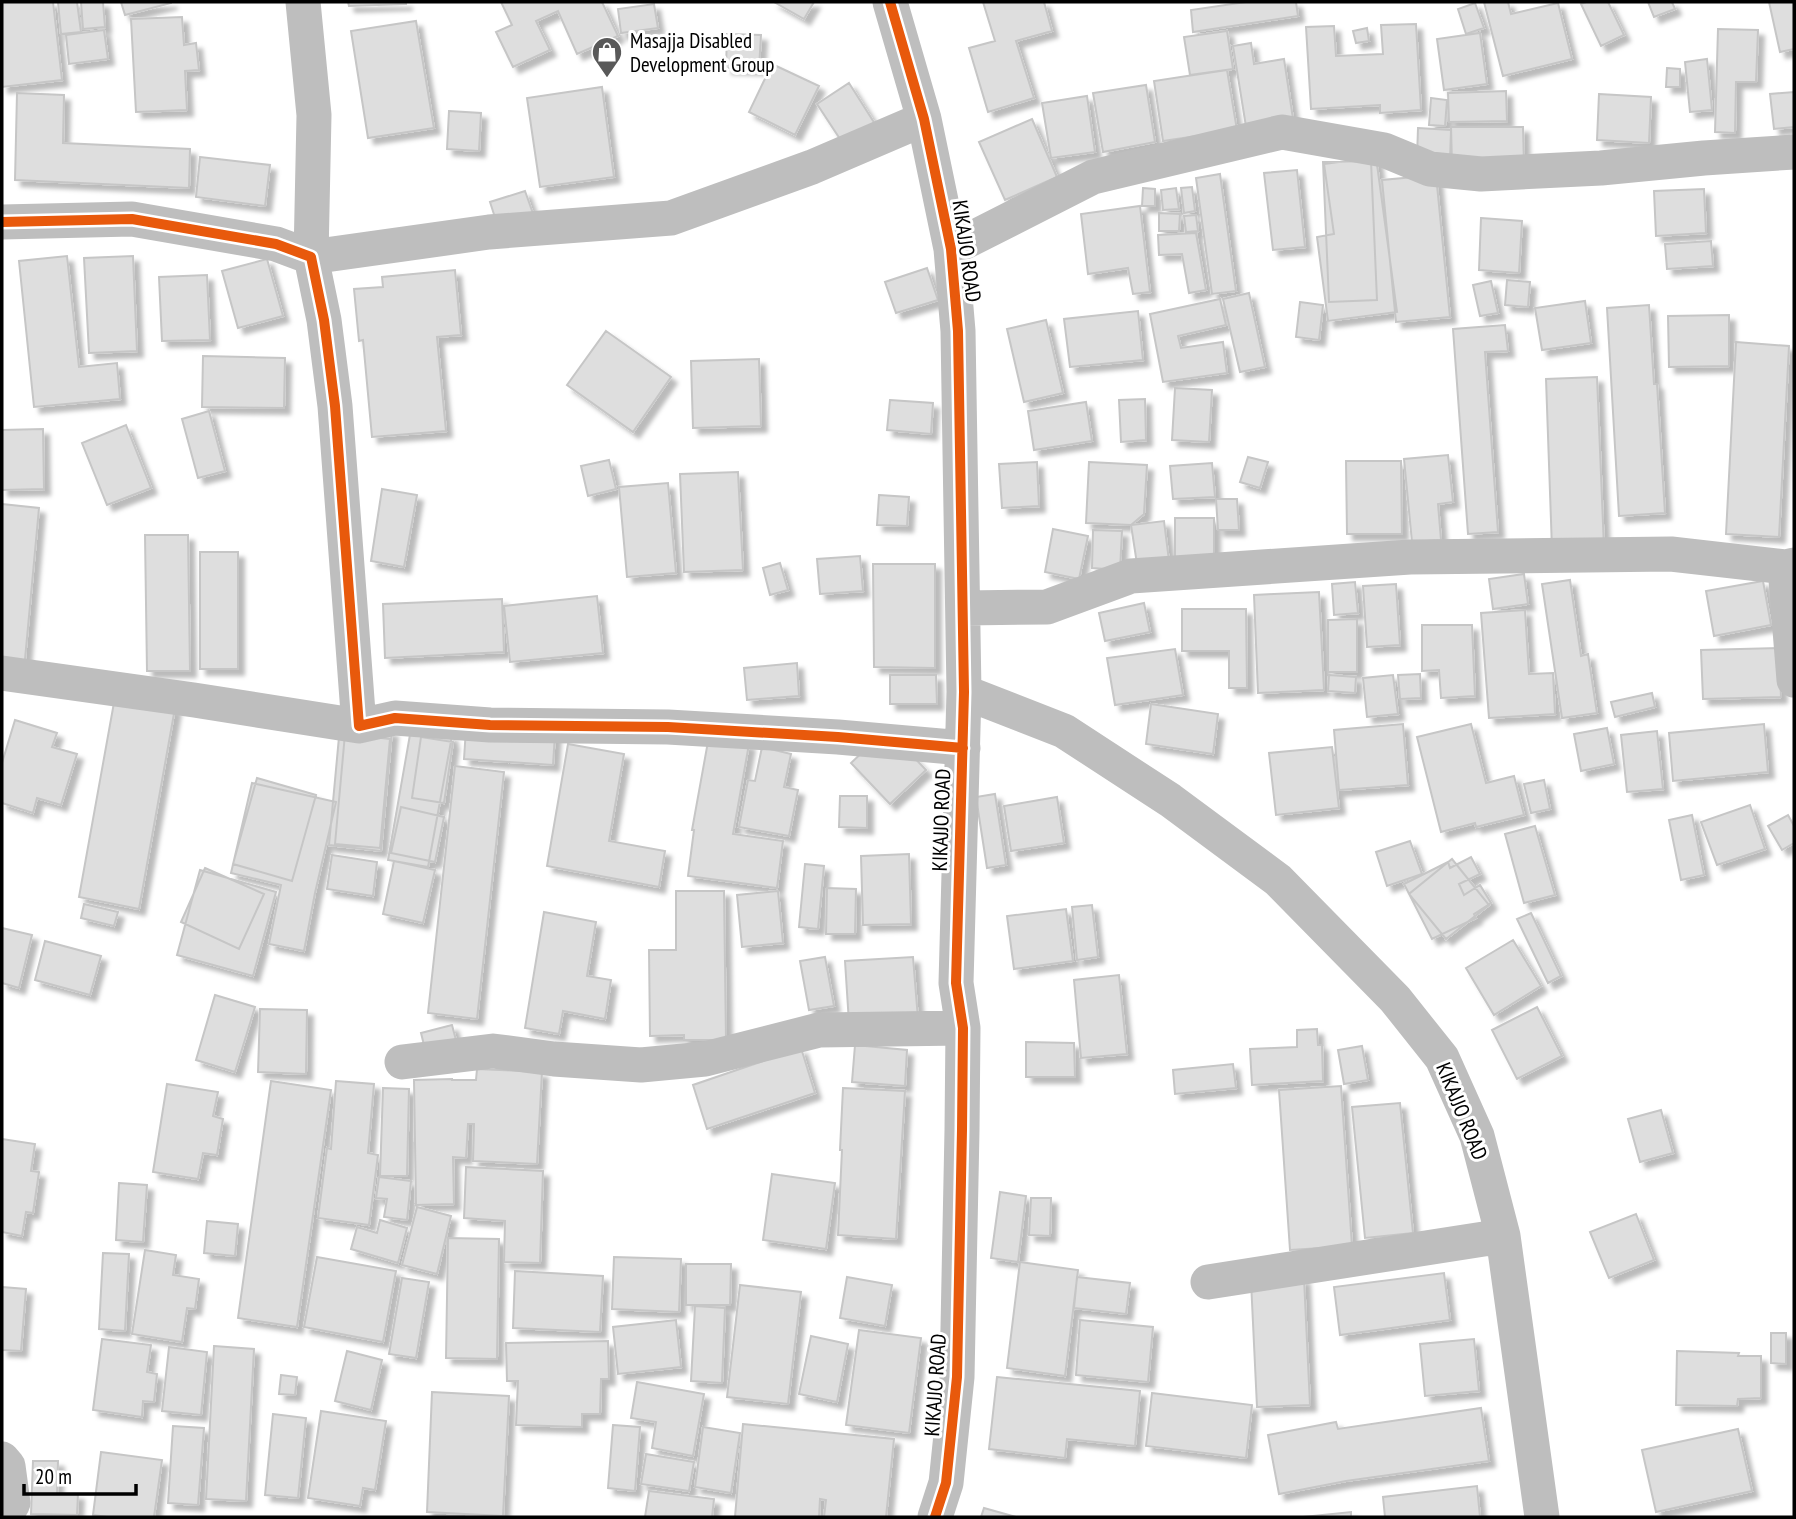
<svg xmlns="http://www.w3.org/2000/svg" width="1796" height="1519" font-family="'PT Sans Narrow',sans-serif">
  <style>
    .building { fill: #dedede; stroke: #c6c6c6; stroke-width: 2; filter: url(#shadow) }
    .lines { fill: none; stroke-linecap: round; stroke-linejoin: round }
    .street { stroke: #bebebe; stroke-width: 35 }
    .cycleway-casing { stroke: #fff; stroke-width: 15 }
    .cycleway { stroke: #e8590c; stroke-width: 10 }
    .labels { text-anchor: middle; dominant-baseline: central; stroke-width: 6; stroke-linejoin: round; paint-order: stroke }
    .poi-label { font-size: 21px; fill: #000; stroke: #fff; text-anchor: start }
    .street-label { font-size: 21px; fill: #000; stroke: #fff }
  </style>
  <defs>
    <filter id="shadow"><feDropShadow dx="6" dy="6" stdDeviation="2" flood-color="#0004"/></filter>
  </defs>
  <rect width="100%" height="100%" fill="#fff"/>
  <!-- building -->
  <path class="building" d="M2,2H53L62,80L2,87Z
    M58,2H77L81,32L61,34Z
    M81,2H103L105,27L83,29Z
    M121,2H171V3L125,15Z
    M348,2H406V4L349,6Z
    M501,2H602L618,36L577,54L558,11L536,21L550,50L513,67L496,32L512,25Z
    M774,2H814L804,19Z
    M983,2H1044L1052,31L1016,41L1034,98L988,112L969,48L995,41Z
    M1246,2H1296L1298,16L1193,32L1191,10Z
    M1484,2H1508L1511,14L1558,3L1572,59L1503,76Z
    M1586,2H1608L1624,35L1601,46L1581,4Z
    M1648,2H1672L1675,9L1654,17Z
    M1769,2H1794V49L1780,52Z
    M1475,3L1484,28L1466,34L1458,9Z
    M654,4L658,28L621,33L618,9Z
    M182,17L184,45L196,43L199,70L185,71L187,110L136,112L131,19Z
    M416,21L434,128L368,138L351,31Z
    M1416,24L1421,110L1380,113V105L1311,109L1306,27L1334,26L1336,56L1383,54L1381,25Z
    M1367,28L1369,41L1356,43L1353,31Z
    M1718,29L1758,30L1756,82H1736L1735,133L1715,132Z
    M104,30L108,59L69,64L66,35Z
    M1227,31L1233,69L1190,75L1184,37Z
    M1480,33L1487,84L1444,90L1437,39Z
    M727,34L761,35L759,69L726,68Z
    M1251,43L1254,64L1284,59L1295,132L1248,139L1233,46Z
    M1707,59L1712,110L1690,112L1685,62Z
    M772,64L819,86L795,135L749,112Z
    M1667,68L1680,69V87H1666Z
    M1227,70L1237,130L1163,141L1154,81Z
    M849,83L875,124L844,145L817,104Z
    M1146,85L1155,142L1103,152L1093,93Z
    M602,87L614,177L540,187L527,98Z
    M1506,91L1507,121L1449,122L1448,93Z
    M1794,92V127L1774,129L1770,94Z
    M17,93L64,95L63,143L190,149L189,188L15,180Z
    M1599,94L1651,97L1649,143L1597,140Z
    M1087,96L1095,152L1051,158L1042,103Z
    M1431,98L1447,100L1445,126L1429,125Z
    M449,111L481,113L479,151L447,149Z
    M1032,119L1057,177L1005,200L979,142Z
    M1451,127H1523L1524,165L1452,164Z
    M1418,128L1451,130L1450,160L1417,158Z
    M200,157L270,165L265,206L196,197Z
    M1376,157L1397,312L1328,321L1317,237L1334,234L1324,164Z
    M1371,161L1377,300L1329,302L1323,162Z
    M1297,170L1305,247L1273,250L1264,173Z
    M1220,174L1236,291L1212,294L1196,178Z
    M1436,175L1450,317L1396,322L1382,180Z
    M1192,187L1195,211L1184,213L1181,188Z
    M1143,188L1155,189V206H1142Z
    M1176,188L1179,209L1163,210L1161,190Z
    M1704,189L1706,233L1656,236L1654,191Z
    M525,191L536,222L500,233L490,202Z
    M1140,206L1150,292L1133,294L1128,268L1088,274L1081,214Z
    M1159,213L1180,214L1179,231H1159Z
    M1196,215L1198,231L1186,232L1184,216Z
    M1481,218L1522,221L1519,273L1479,270Z
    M1196,233L1206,290L1189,293L1182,254L1159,255L1158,235Z
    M1711,241L1713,266L1667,269L1665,244Z
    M67,256L79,367L117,363L120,399L34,407L19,261Z
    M133,256L137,351L89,353L84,258Z
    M267,259L283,316L238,328L222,271Z
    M927,268L938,300L896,313L885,282Z
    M455,270L461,335L437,337L446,431L372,437L363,340L359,341L354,289L383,287L382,277Z
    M207,275L210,340L162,341L159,277Z
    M1507,280L1530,282L1528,307L1505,305Z
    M1491,281L1498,313L1480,316L1473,285Z
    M1249,293L1265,367L1240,372L1223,299Z
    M1220,299L1226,325L1178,336L1181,348L1223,342L1227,373L1163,382L1150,314Z
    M1585,301L1591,343L1542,350L1535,308Z
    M1300,302L1323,305L1319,340L1296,337Z
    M1649,305L1654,384H1657L1665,513L1619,516L1607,308Z
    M1138,311L1143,360L1070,367L1064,319Z
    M1729,315V366L1669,367L1668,316Z
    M1046,320L1063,393L1024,402L1007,329Z
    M1505,325L1508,351L1485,352L1498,532L1468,534L1453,329Z
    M606,331L671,377L633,432L567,385Z
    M1736,342L1789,346L1779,537L1726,534Z
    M203,356L285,358L284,408L202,407Z
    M759,359L761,426L693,428L691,361Z
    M1597,377L1604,548L1552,549L1546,379Z
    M1175,388L1212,390L1209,442L1172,440Z
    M1145,399L1146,440L1121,442L1119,400Z
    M890,400L933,403L931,434L887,430Z
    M1086,402L1092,441L1034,450L1028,411Z
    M209,411L225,471L198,478L182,419Z
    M126,425L151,488L107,505L82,443Z
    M43,429L44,489L2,490V430Z
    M1448,455L1453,502L1438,504L1441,540L1412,542L1404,459Z
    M1248,457L1268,462L1260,488L1240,482Z
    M609,460L616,489L588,496L581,466Z
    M1346,461H1401L1402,534H1347Z
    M1037,462L1039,506L1002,508L999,464Z
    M1089,462L1147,465L1144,514L1131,525L1086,523Z
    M1212,463L1215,497L1173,499L1170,466Z
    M738,472L743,570L684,572L680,474Z
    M668,483L676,573L627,577L619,487Z
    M382,489L417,495L404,567L371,561Z
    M879,495L909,497L907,526L877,525Z
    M1216,499H1237L1239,530H1218Z
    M2,504L39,508L24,670L2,668Z
    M1175,518H1214V564H1175Z
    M1164,521L1169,561L1137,564L1131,525Z
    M1053,529L1088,536L1079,579L1045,572Z
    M1093,530L1122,531L1120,570L1092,568Z
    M145,535H188L190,671H147Z
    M200,552H238V669H200Z
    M860,556L863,591L820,594L817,559Z
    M780,563L788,590L770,595L763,568Z
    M873,564H935V668L874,667Z
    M1524,574L1528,604L1493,609L1489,579Z
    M1570,580L1581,656L1588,654L1597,713L1562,718L1542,584Z
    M1763,581L1771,625L1714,636L1706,591Z
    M1355,582L1358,613L1334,615L1332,584Z
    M1396,584L1400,645L1367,647L1363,586Z
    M1319,592L1324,690L1258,693L1254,595Z
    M597,596L603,653L510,662L504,606Z
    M502,599L504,652L385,658L383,604Z
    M1144,603L1150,632L1105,641L1099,613Z
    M1182,609H1246L1247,688H1229V651H1182Z
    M1525,610L1529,674L1553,673L1555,714L1489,718L1481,613Z
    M1357,619V672H1328V620Z
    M1422,625H1472L1475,696L1441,698L1439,670L1422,671Z
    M1779,648L1781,697L1703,699L1701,650Z
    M1175,649L1183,695L1115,705L1107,658Z
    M797,663L799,696L747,700L744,668Z
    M1420,674L1421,698L1400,699L1398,675Z
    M890,675H936L937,704H890Z
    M1329,675L1356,677L1355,693L1328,691Z
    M1393,675L1398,714L1367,717L1363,678Z
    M1652,693L1655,707L1615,717L1611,702Z
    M115,697L175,708L139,909L79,897Z
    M1151,704L1218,714L1213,754L1146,744Z
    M467,713L556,719L553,765L464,759Z
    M15,720L57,733L52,747L77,754L61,805L37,798L33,813L2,803V763Z
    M1403,724L1408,785L1339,790L1334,730Z
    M1471,724L1486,783L1514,776L1524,815L1476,827L1475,823L1441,832L1417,737Z
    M1764,724L1768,772L1673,781L1669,733Z
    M340,726L392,731L381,851L329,845Z
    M1607,728L1614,764L1581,771L1574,734Z
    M411,729L452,736L428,867L388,860Z
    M887,729L926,770L890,804L851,763Z
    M1657,731L1663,789L1627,792L1621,735Z
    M345,734L390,739L380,848L335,844Z
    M709,736L749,744L733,834L783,841L777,888L688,876L694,830H692Z
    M421,737L453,742L444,803L412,798Z
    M568,744L624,754L609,841L665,851L659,887L547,866Z
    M762,747L791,754L784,787L798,790L789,836L739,827L748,780L755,781Z
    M1332,747L1339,808L1276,815L1269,753Z
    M455,766L504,772L477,1019L428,1013Z
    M257,778L316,795L292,881L233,864Z
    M1544,780L1550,809L1531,813L1524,784Z
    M252,783L336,802L315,893L304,951L269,944L281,885L231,873Z
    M995,794L1006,865L987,868L976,797Z
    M840,796H867V828L839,827Z
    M1057,797L1064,843L1011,851L1004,806Z
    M1750,805L1765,849L1717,865L1701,822Z
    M401,807L444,817L435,862L391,853Z
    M1692,815L1704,875L1681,880L1669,820Z
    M1788,815L1794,826V843L1782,850L1768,826Z
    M1535,826L1555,895L1524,903L1505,834Z
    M1410,841L1422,874L1387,886L1376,852Z
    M909,854L911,924L863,925L861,856Z
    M332,855L377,862L373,896L327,889Z
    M1471,857L1480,874L1459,884L1464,895L1480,885L1491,903L1474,914L1476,918L1432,939L1404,884L1448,862L1450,868Z
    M1452,859L1489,905L1446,939L1409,894Z
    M394,861L435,870L423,923L383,914Z
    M805,864L824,866L818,929L799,927Z
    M205,868L264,894L239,949L181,922Z
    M200,870L276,892L253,976L177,955Z
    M827,888L856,889L855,934H826Z
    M676,891H724L726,1040H684V1035L650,1036L649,950H676Z
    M778,891L783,943L742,947L737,895Z
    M84,904L118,912L114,926L81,918Z
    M1092,905L1098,957L1077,960L1072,907Z
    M1066,909L1073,961L1014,969L1007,916Z
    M544,912L596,922L587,976L611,980L605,1019L563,1011L559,1034L525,1028Z
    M1531,913L1561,976L1548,983L1517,919Z
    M2,928L32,935L19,988L2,983Z
    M1513,940L1541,986L1494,1015L1466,968Z
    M45,941L101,956L90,995L35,980Z
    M825,957L834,1006L809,1010L800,961Z
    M913,957L918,1019L849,1023L845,961Z
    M1119,975L1127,1054L1081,1058L1074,980Z
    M215,995L255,1007L235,1072L196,1060Z
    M1537,1007L1562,1056L1517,1079L1492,1030Z
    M260,1009L307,1010L306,1074L258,1072Z
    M452,1025L457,1044L426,1053L421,1033Z
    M1317,1029L1318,1045H1322L1323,1081L1252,1085L1250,1049L1297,1047V1030Z
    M1026,1042L1074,1043L1075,1077H1026Z
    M855,1045L907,1050L905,1086L852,1082Z
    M1362,1046L1368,1080L1344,1084L1338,1050Z
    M801,1048L815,1093L707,1129L693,1085Z
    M1233,1064L1236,1088L1175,1094L1173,1070Z
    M477,1069L542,1072L537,1164L473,1161L474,1124H468L466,1158L453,1157L454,1204L416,1205L414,1080L452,1079V1080H476Z
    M271,1081L331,1090L297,1327L238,1318Z
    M336,1081L374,1084L368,1153L378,1155L369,1225L318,1218L327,1148L331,1149Z
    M167,1084L218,1092L213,1116L223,1119L217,1155L203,1153L198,1179L153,1172Z
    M1341,1086L1352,1246L1290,1250L1279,1090Z
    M383,1088L409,1089L407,1176H380Z
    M843,1088L905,1091L896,1239L838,1235L842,1150H840Z
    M1400,1103L1413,1233L1365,1238L1352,1107Z
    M1661,1110L1673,1153L1640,1162L1628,1119Z
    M2,1139L35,1144L31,1171L39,1172L33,1213L26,1212L22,1236L2,1232Z
    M466,1167L543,1171L540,1263L504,1262L505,1221L464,1218Z
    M772,1174L835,1183L826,1249L763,1240Z
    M379,1177L411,1181L407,1220L384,1217L387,1199L376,1198Z
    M119,1183L147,1185L143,1242L116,1240Z
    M1000,1192L1026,1196L1018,1262L991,1258Z
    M1031,1198H1051L1050,1236L1029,1235Z
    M417,1207L451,1216L437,1274L402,1265Z
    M1636,1214L1654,1260L1609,1278L1590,1232Z
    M380,1220L407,1228L398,1263L351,1249L357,1227L377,1233Z
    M207,1221L238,1224L235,1256L204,1253Z
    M448,1238L499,1239L497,1359L446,1358Z
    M145,1250L176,1255L173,1275L199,1279L195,1309L187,1308L182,1342L132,1334Z
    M103,1253L129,1254L125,1331L99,1329Z
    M317,1257L396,1271L383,1342L304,1327Z
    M614,1257L681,1259L679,1312L612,1309Z
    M1020,1262L1078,1270L1065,1376L1007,1368Z
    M686,1264H731L730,1305H686Z
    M515,1271L603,1276L600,1332L513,1328Z
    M1444,1273L1450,1320L1340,1335L1334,1287Z
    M847,1277L892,1285L885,1326L840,1318Z
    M1077,1277L1130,1283L1126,1314L1074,1308Z
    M402,1278L429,1282L416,1358L389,1354Z
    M1304,1278L1310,1405L1257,1407L1251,1281Z
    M740,1285L801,1292L788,1404L727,1397Z
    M2,1287L26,1289L21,1351L2,1350Z
    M695,1306L725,1308L722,1383L691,1381Z
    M676,1320L681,1367L618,1374L613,1327Z
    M1080,1320L1153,1327L1148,1382L1076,1375Z
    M859,1330L921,1338L909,1433L846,1425Z
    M1771,1333H1786V1364L1771,1363Z
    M811,1336L848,1344L837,1402L799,1394Z
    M102,1339L151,1345L147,1372L157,1374L154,1402L143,1401L142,1417L93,1410Z
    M1474,1339L1479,1391L1425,1396L1420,1344Z
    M608,1341L609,1379H601L600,1414H582V1427L516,1425L518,1381H507L506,1343Z
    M214,1346L254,1349L246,1501L206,1499Z
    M169,1347L207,1352L201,1415L162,1411Z
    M347,1351L382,1360L371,1410L335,1401Z
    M1677,1351L1739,1353L1738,1356H1761V1398L1738,1399L1737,1406L1676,1405Z
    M281,1375L297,1377L295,1395L279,1394Z
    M997,1377L1140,1391L1135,1446L1067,1439L1065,1458L989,1449Z
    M637,1382L704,1394L693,1456L652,1448L656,1422L631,1418Z
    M432,1392L509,1396L503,1516L427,1512Z
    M1152,1393L1252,1405L1246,1458L1146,1446Z
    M1481,1408L1489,1461L1346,1481L1279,1494L1268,1435L1336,1422L1338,1429Z
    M321,1411L386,1421L375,1490L363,1488L360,1506L308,1498Z
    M273,1414L306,1418L298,1498L265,1495Z
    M743,1424L894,1439L886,1517H824L826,1500L820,1499L819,1517H735Z
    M613,1425L640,1427L635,1491L608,1488Z
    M173,1426L204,1428L198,1505L168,1503Z
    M703,1427L740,1433L731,1493L695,1487Z
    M1738,1429L1752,1491L1656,1512L1642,1450Z
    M101,1452L162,1460L154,1517H108L93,1515Z
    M646,1454L694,1462L689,1491L641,1484Z
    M33,1461H58L57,1494H78L77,1515L31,1514Z
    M1477,1486L1480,1517H1385L1383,1497Z
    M649,1491L714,1499L712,1517H645Z
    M984,1508L1016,1517H981Z
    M1351,1512V1517H1303Z"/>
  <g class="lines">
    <!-- street -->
    <path class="street" d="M303,2L314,115L311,257L489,232L671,218L812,167L924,119
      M890,2L924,119L951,249L958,331L964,692L956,983L963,1028L962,1130L957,1377L946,1483L935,1517
      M2,222L132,219L276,244L311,257L324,320L335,406L359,726L395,718L490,725L668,727L838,737L963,748
      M951,249L1093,177L1282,132L1384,150L1430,169L1481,174L1601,168L1704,158L1794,152
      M1785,567L1794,680
      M964,608L1047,607L1131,576L1410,557L1671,554L1785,567L1794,565
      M2,673L194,700L359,726
      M964,692L1064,731L1170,800L1278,880L1395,999L1442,1058L1477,1136L1503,1236L1542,1517
      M402,1062L493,1051L554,1059L641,1065L705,1059L819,1030L963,1028
      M1208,1282L1503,1236
      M2,1459L8,1466L13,1503L5,1517"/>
    <!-- cycleway casing -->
    <g class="cycleway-casing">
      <path id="cycleway" d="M890,2L924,119L951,249L958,331L964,692L956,983L963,1028L962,1130L957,1377L946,1483L935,1517
        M2,222L132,219L276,244L311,257L324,320L335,406L359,726L395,718L490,725L668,727L838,737L963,748"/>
    </g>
    <!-- cycleway -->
    <use href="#cycleway" class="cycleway"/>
  </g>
  <!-- icons -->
  <defs>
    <g id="shop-pin" transform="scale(1.575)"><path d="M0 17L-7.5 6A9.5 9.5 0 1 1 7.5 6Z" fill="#595959" stroke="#fff"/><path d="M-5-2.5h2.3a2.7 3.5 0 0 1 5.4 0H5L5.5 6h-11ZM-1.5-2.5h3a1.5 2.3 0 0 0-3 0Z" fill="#fff"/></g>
  </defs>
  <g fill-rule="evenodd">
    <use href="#shop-pin" x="607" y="52"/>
  </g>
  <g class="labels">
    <!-- poi labels -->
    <g class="poi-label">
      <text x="630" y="40">Masajja Disabled<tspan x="630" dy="24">Development Group</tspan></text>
    </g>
    <!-- street labels -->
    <g class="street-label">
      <text transform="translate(967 251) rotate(82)">KIKAJJO ROAD</text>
      <text transform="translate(941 820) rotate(-88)">KIKAJJO ROAD</text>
      <text transform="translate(1462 1111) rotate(68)">KIKAJJO ROAD</text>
      <text transform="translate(935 1385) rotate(-86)">KIKAJJO ROAD</text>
    </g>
  </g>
  <!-- border -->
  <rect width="1796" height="1519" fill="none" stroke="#000000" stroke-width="7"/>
  <!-- scale -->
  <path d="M24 1484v10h112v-10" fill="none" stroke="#000000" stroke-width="3.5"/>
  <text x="35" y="1484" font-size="21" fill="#000000" stroke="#ffffff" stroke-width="5" paint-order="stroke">20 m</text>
</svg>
